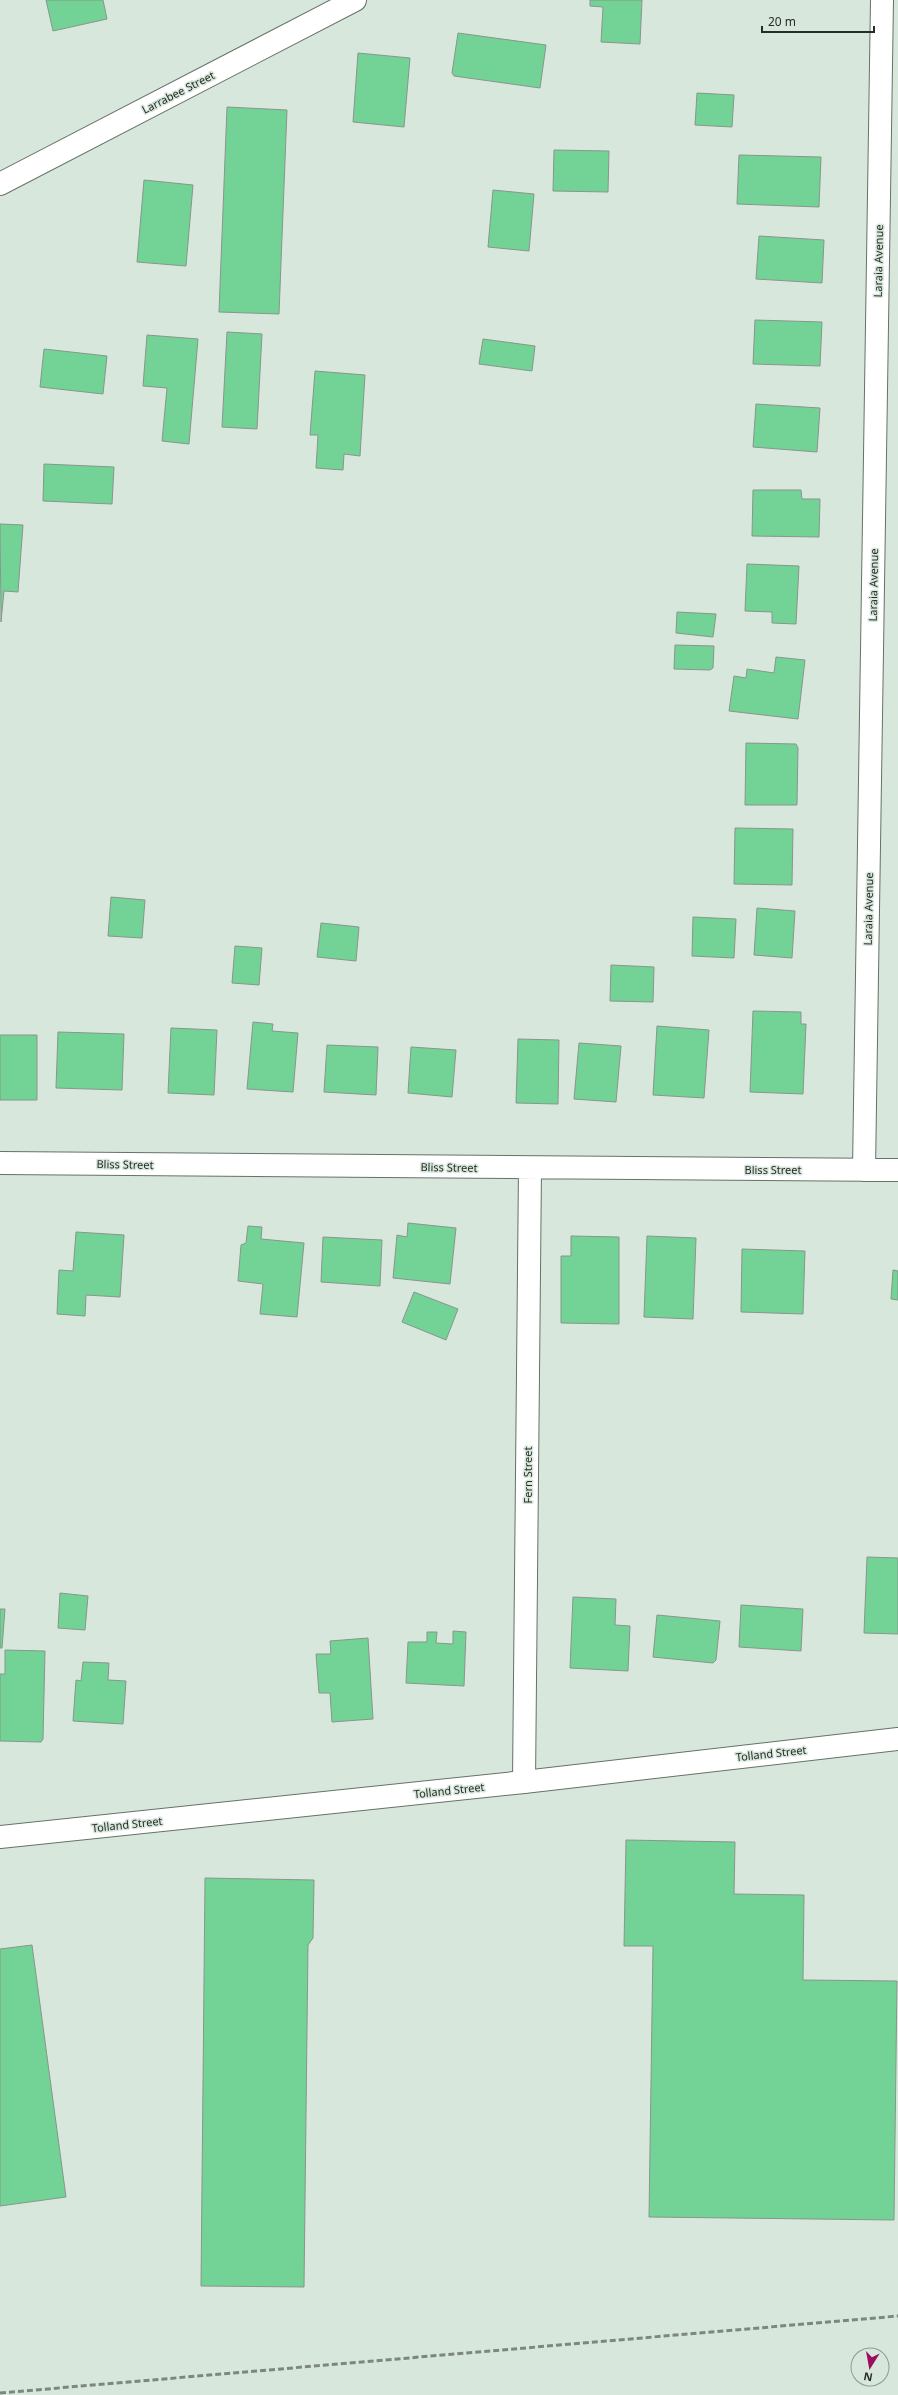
<svg xmlns="http://www.w3.org/2000/svg" width="898" height="2395" font-family="'Noto Sans',sans-serif">
  <style>
    .building { fill: #73d295; stroke: #88968c }
    .lines { fill: none; stroke-linecap: round; stroke-linejoin: round }
    .minor-casing { stroke: #657268; stroke-width: 24 }
    .secondary-casing { stroke: #657268; stroke-width: 24 }
    .minor { stroke: #fff; stroke-width: 22 }
    .secondary { stroke: #fff; stroke-width: 22 }
    .rail { stroke: #7d877f; stroke-width: 3; stroke-dasharray: 6 3; stroke-linecap: butt }
    .labels { text-anchor: middle; dominant-baseline: central; stroke-width: 3; stroke-linejoin: round; paint-order: stroke }
    .street-label { font-size: 11px; fill: #262c27; stroke: #d8e7dc }
  </style>
  <rect width="100%" height="100%" fill="#d8e7dc"/>
  <!-- building -->
  <path class="building" d="M46,0H103L107,19L53,31Z
    M590,0H642L640,44L601,42L603,7L590,6Z
    M458,33L546,45L540,88L454,76L452,73Z
    M358,53L410,58L404,127L353,122Z
    M697,93L734,95L732,127L695,125Z
    M227,107L287,110L279,314L219,312Z
    M554,150L609,151L608,192L553,191Z
    M739,155L821,157L819,207L737,204Z
    M144,180L193,185L186,266L137,262Z
    M493,190L534,194L529,251L488,247Z
    M759,236L824,240L822,283L756,279Z
    M755,320L822,322L820,366L753,364Z
    M227,332L262,334L257,429L222,427Z
    M147,335L198,339L189,444L162,441L167,388L143,386Z
    M483,339L535,346L532,371L479,364Z
    M44,349L107,356L103,394L40,387Z
    M315,371L365,375L360,456L344,454L343,470L316,468L318,435H310Z
    M756,404L820,408L817,452L753,447Z
    M44,464L114,467L112,504L43,501Z
    M753,490H801L802,499H820L819,537L752,536Z
    M0,524L23,525L18,592L4,591L1,622Z
    M747,564L799,566L796,624L772,623V612L745,611Z
    M677,612L716,614L713,637L676,633Z
    M675,645L714,646L713,668L710,670L674,669Z
    M776,657L805,660L798,719L729,711L734,676L746,678L747,669L774,673Z
    M746,743L796,744L798,748L797,805H745Z
    M735,828L793,829L792,885L734,884Z
    M111,897L145,900L142,938L108,936Z
    M757,908L795,911L792,958L754,955Z
    M693,917L736,919L734,958L692,956Z
    M321,923L359,927L356,961L317,957Z
    M235,946L262,948L259,985L232,983Z
    M611,965L654,967L653,1002L610,1001Z
    M753,1011L801,1012V1024H806L803,1094L750,1092Z
    M253,1022L273,1024L272,1031L298,1033L293,1092L247,1089Z
    M657,1026L709,1030L704,1098L653,1095Z
    M171,1028L217,1030L214,1095L168,1093Z
    M58,1032L124,1034L122,1090L56,1088Z
    M0,1035H37V1100H0Z
    M518,1039L559,1040L558,1104L516,1103Z
    M579,1043L621,1046L616,1102L574,1099Z
    M327,1045L378,1047L376,1095L324,1092Z
    M411,1047L456,1050L452,1097L408,1093Z
    M408,1223L456,1228L450,1284L393,1278L397,1235L407,1237Z
    M248,1226L262,1227L261,1239L304,1243L297,1317L260,1314L263,1284L238,1281L241,1245L246,1243Z
    M76,1232L124,1235L120,1297L86,1295L85,1316L57,1314L59,1270L73,1271Z
    M571,1236L619,1237V1324L561,1323V1256H571Z
    M647,1236L696,1238L693,1319L644,1317Z
    M323,1237L382,1240L380,1286L321,1282Z
    M742,1249L805,1251L803,1314L741,1312Z
    M893,1270L898,1271V1300L891,1299Z
    M414,1292L458,1309L446,1340L402,1322Z
    M867,1557L898,1558V1634L864,1633Z
    M60,1593L88,1596L85,1630L58,1628Z
    M573,1597L616,1599L615,1625L630,1626L628,1671L570,1668Z
    M741,1605L803,1609L801,1651L739,1647Z
    M0,1609H5L2,1648H0Z
    M657,1615L720,1621L716,1660L713,1663L653,1657Z
    M453,1631L466,1632L464,1686L406,1683L408,1642H427V1632H437L436,1643L453,1644Z
    M368,1638L373,1719L332,1722L330,1693H319L316,1654H331L330,1641Z
    M5,1650L45,1651L43,1739L41,1742L0,1741V1674H5Z
    M83,1662L109,1663L108,1680L126,1681L123,1724L73,1721L76,1680L81,1681Z
    M626,1840L735,1842L734,1894L804,1895L803,1980L897,1981L894,2220L649,2217L653,1946H624Z
    M205,1878L314,1880L313,1938L308,1945L304,2287L201,2286Z
    M32,1945L66,2197L0,2206V1949Z"/>
  <g class="lines">
    <!-- minor casing -->
    <g class="minor-casing">
      <path id="minor" d="M0,184L355,0
        M0,1163L898,1170
        M864,1170L882,0
        M524,1782L530,1168"/>
    </g>
    <!-- secondary casing -->
    <g class="secondary-casing">
      <path id="secondary" d="M0,1837L524,1782L898,1739"/>
    </g>
    <!-- minor -->
    <use href="#minor" class="minor"/>
    <!-- secondary -->
    <use href="#secondary" class="secondary"/>
    <!-- rail -->
    <path class="rail" d="M0,2393L898,2316"/>
  </g>
  <g class="labels">
    <!-- street labels -->
    <g class="street-label">
      <text transform="translate(178 92) rotate(-27)">Larrabee Street</text>
      <text transform="translate(878 261) rotate(-89)">Laraia Avenue</text>
      <text transform="translate(873 585) rotate(-89)">Laraia Avenue</text>
      <text transform="translate(868 909) rotate(-89)">Laraia Avenue</text>
      <text transform="translate(125 1164) rotate(1)">Bliss Street</text>
      <text transform="translate(449 1167) rotate(1)">Bliss Street</text>
      <text x="773" y="1169">Bliss Street</text>
      <text transform="translate(527 1475) rotate(-90)">Fern Street</text>
      <text transform="translate(771 1753) rotate(-6)">Tolland Street</text>
      <text transform="translate(449 1790) rotate(-6)">Tolland Street</text>
      <text transform="translate(127 1824) rotate(-6)">Tolland Street</text>
    </g>
  </g>
  <!-- north arrow -->
  <g transform="translate(870 2367) rotate(191)"><circle r="19" fill="#d8e7dc" stroke="#919c94"/>
  <path d="M0-3L7 15L0 10L-7 15Z" fill="#9b0d5e"/>
  <text y="-6" font-size="11" font-weight="bold" text-anchor="middle" fill="#262c27">N</text>
  </g>
  <!-- scale -->
  <path d="M762 26v6h112v-6" fill="none" stroke="#262c27" stroke-width="2"/>
  <text x="768" y="26" font-size="12" fill="#262c27" stroke="#d8e7dc" stroke-width="3" paint-order="stroke">20 m</text>
</svg>
